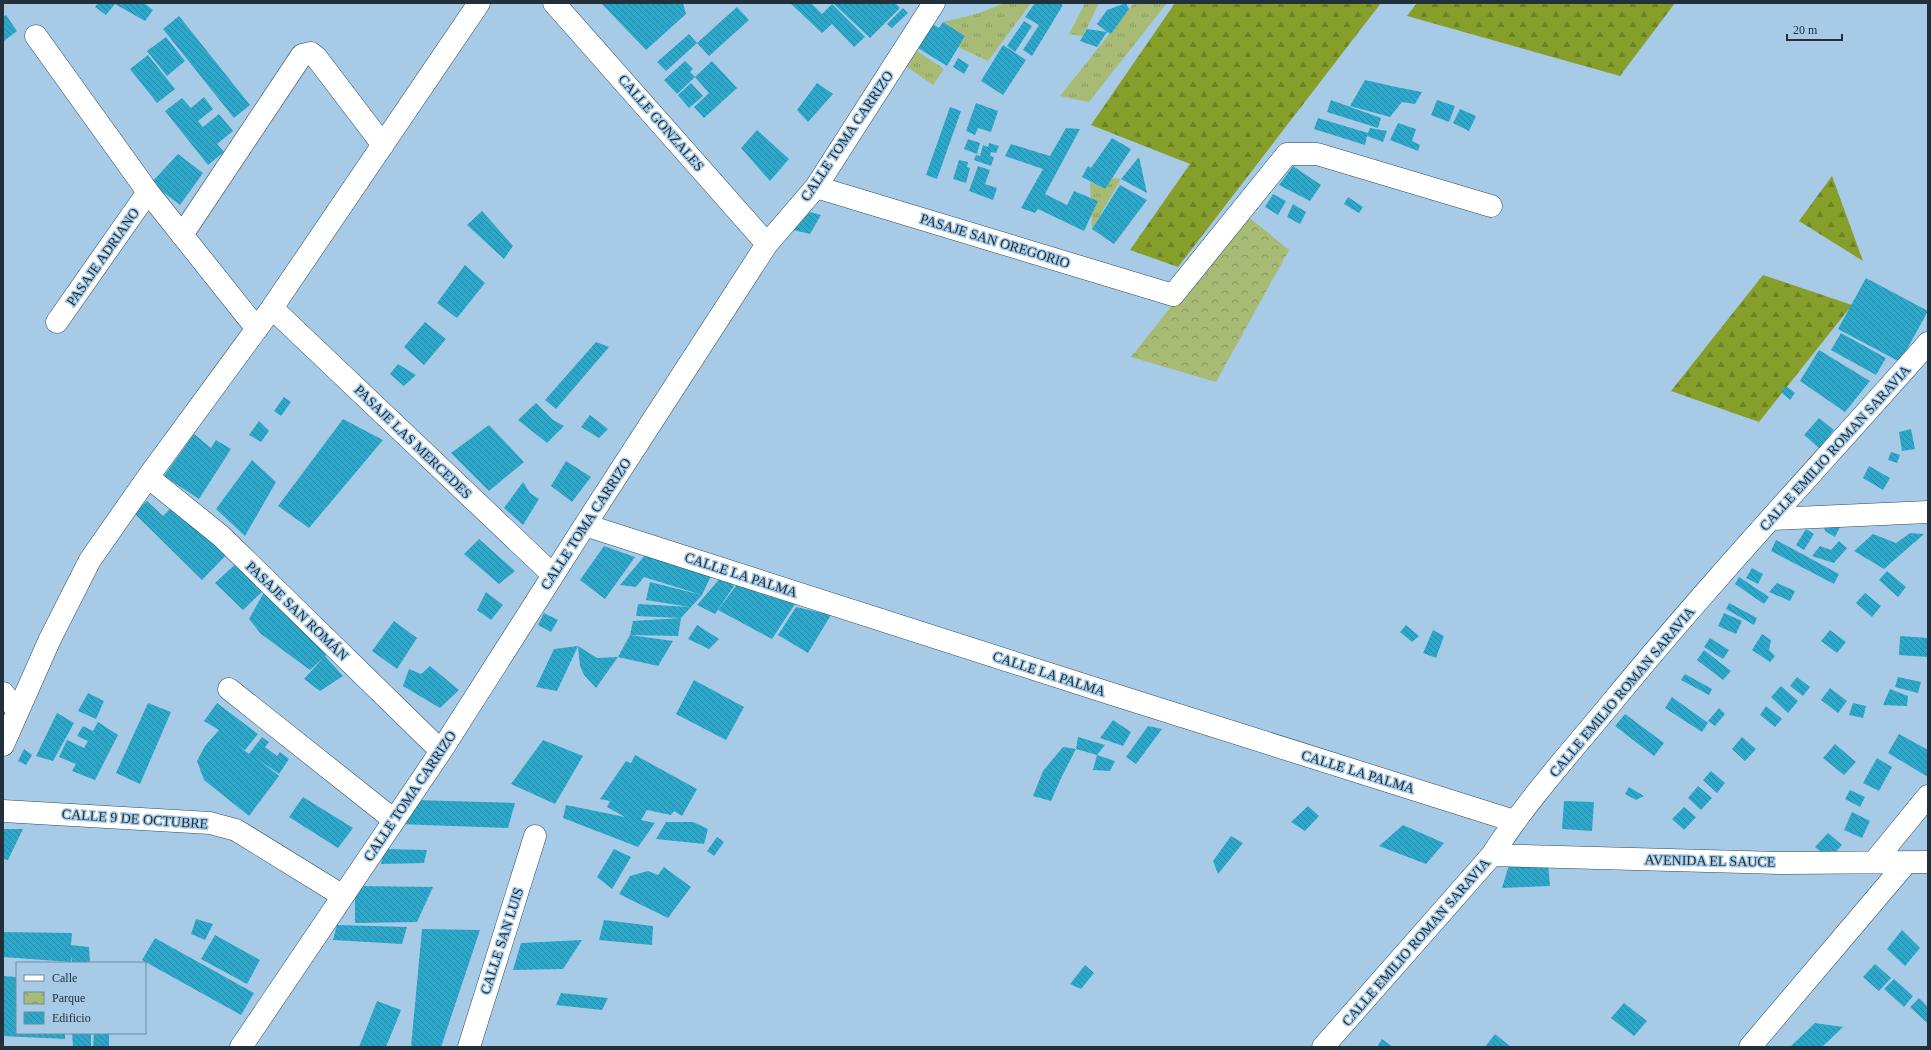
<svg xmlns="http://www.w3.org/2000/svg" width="1931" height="1050" font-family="Georgia,serif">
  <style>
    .grass { fill: url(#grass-tufts) }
    .forest { fill: url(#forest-firs) }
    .park { fill: url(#park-crowns) }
    .building { fill: url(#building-back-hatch) }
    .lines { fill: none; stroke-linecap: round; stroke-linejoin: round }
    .minor-casing { stroke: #294a61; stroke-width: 23 }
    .minor { stroke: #fff; stroke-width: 22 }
    .labels { text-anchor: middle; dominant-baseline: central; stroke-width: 3; stroke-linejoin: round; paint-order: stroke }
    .street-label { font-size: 14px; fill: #21303b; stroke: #a7cbe7 }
  </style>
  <defs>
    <pattern id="grass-tufts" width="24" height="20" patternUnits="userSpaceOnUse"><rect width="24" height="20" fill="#a8bb75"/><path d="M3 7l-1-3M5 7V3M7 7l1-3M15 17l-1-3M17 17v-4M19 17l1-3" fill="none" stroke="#889861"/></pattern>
    <pattern id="forest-firs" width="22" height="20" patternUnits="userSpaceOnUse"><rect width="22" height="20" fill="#869f2a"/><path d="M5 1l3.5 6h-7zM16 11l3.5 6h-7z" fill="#6d8225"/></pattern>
    <pattern id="park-crowns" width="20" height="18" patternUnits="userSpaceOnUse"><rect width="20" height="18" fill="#a8bb75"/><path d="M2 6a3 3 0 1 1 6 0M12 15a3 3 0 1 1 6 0" fill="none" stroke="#889861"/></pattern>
    <pattern id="building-back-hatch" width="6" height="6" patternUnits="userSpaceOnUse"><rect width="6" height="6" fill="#2da8ca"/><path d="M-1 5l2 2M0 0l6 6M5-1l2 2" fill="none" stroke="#2689a5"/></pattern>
  </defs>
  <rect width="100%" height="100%" fill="#a7cbe7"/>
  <!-- grass -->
  <path class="grass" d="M1005,3H1031L988,61L958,47L965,36L943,22L976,14Z
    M1085,3H1099L1083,36L1069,34Z
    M1134,3H1167L1089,102L1060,96Z
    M914,49L944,69L933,85L903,64Z
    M1111,178L1121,179L1092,229L1090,182L1105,189Z"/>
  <!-- forest -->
  <path class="forest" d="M1175,3H1381L1178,267L1130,250L1190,164L1091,125Z
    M1417,3H1675L1620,76L1407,16Z
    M1832,176L1863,261L1799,221Z
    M1763,275L1852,305L1759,422L1671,391Z"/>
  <!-- park -->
  <path class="park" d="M1245,214L1289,250L1216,382L1131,357Z"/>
  <!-- building -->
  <path class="building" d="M98,3H144L153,10L145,21L115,4L106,15L95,7Z
    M601,3H683L686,14L646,50Z
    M790,3H811L822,14L832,4L865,37L854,47L832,24L822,33Z
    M833,3H895L900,8L870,38Z
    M1035,3H1059L1063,5L1032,56L1023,50L1039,25L1025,17Z
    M1126,3L1129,9L1111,34L1107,32L1097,47L1080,41L1087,29L1107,32L1097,24L1107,10Z
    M737,7L749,20L709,56L697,43Z
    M903,8L908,13L892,28L887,24Z
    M6,15L17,31L4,41L3,17Z
    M179,16L250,105L234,118L163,29Z
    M1024,21L1032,26L1015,52L1007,46Z
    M943,22L965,36L947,66L918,48L933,24L939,28Z
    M689,34L697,43L666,71L657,62Z
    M166,37L185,61L167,76L147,51Z
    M1003,45L1026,60L1003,95L981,81Z
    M148,55L175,89L157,103L130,69Z
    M958,58L969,65L964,74L953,67Z
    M685,61L693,69L690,72L695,77L712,61L737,88L704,118L694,107L709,93L695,77L677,94L664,80Z
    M1365,80L1396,87L1422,92L1415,104L1402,102L1390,117L1350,106Z
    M691,83L703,96L689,108L678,95Z
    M817,83L833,94L808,122L797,110Z
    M204,97L213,109L198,121L203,127L219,114L233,131L217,144L224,152L208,165L165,111L182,98L191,108Z
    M1331,100L1381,118L1378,128L1327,112Z
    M1437,100L1455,106L1449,122L1431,115Z
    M976,103L998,111L991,132L978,128L975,135L966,131Z
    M950,107L961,111L937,179L926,175Z
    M1460,109L1476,116L1469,131L1453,123Z
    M1318,118L1368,133L1370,128L1387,131L1383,142L1367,136L1365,145L1314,129Z
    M1398,123L1416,129L1412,141L1420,145L1418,151L1390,140Z
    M1066,128L1080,129L1045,194L1067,205L1074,191L1098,201L1084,231L1038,209L1035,213L1021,208L1043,169L1005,156L1011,144L1050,156Z
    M757,130L789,159L770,181L741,148Z
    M1112,138L1131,149L1105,189L1082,177L1088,166L1091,168Z
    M968,139L980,143L977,154L964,149Z
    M989,143L999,146L996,153L991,152L990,156L994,157L991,166L974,160L976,155L980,156L983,145L988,147Z
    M178,154L203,173L180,205L151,183Z
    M1139,157L1147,193L1121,179Z
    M959,160L968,162L967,167L970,168L966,183L953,179Z
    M978,166L990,170L985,184L997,188L993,200L969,191Z
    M1293,166L1321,185L1310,201L1279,185Z
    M1120,185L1147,200L1114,244L1092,229Z
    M1273,194L1286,201L1278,215L1265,207Z
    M1348,197L1363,207L1359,213L1344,204Z
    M1293,204L1306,212L1300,224L1287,217Z
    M482,211L513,246L504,259L467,225Z
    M810,212L821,215L810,234L789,229Z
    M465,265L485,283L457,318L437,303Z
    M1866,278L1928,311L1900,362L1838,329Z
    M425,322L446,339L424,365L404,347Z
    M1841,333L1886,358L1876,375L1831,350Z
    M596,342L609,347L556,409L545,400Z
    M1819,350L1870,381L1845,412L1800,381Z
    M398,364L416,375L404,386L390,374Z
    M1786,386L1795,393L1790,400L1781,392Z
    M284,397L291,402L281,416L274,411Z
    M536,403L553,420L564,426L547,443L518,420Z
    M590,415L608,429L599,438L581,427Z
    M1819,418L1834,430L1819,448L1804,435Z
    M343,419L383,440L309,528L278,506Z
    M259,421L269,431L261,442L249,435Z
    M489,425L524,462L489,491L451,453Z
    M1911,429L1915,449L1902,451L1899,432Z
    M194,434L211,448L216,440L231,449L199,499L164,476Z
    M1891,452L1900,455L1897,463L1888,460Z
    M252,460L276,482L245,536L216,509Z
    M566,461L591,477L572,502L551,486Z
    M1869,466L1890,478L1883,490L1863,478Z
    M523,482L530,493L539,499L523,525L504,508Z
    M147,501L163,516L176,503L229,552L202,580L134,513Z
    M1823,520L1842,523L1835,537L1825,531Z
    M1806,529L1814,534L1804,550L1796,545Z
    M1910,533L1924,534L1884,569L1854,551L1873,534L1896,543Z
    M479,539L515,571L499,584L464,554Z
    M1776,540L1839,574L1834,584L1771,551Z
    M1839,541L1847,548L1834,563L1812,556L1820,546L1831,550Z
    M604,546L635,557L605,599L580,580Z
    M646,554L711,576L702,595L644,577L636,587L620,585Z
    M240,560L267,587L243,610L215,583Z
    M1752,568L1763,574L1758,584L1746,578Z
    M1887,571L1906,587L1898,597L1879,580Z
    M723,575L734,586L715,614L697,605Z
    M1739,577L1769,597L1764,604L1735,584Z
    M650,582L702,595L681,618L636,616L638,604L690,607L646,600Z
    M738,583L759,593L795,604L772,639L718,610Z
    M1777,583L1795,591L1790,601L1769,592Z
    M267,587L331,651L325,656L343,676L320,691L304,679L323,658L310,670L261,634L249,619Z
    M486,592L503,605L491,620L477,610Z
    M1865,593L1881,606L1872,617L1856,603Z
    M1729,603L1757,618L1754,625L1726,609Z
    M796,607L831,615L808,653L778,635Z
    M544,613L558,620L551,632L538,625Z
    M1724,613L1742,621L1736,634L1718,626Z
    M681,618L678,636L630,635L673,641L658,666L618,657L596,688L584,675L580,666L578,646L557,691L536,687L554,649L578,646L597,658L618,657L630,635L633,621Z
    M394,621L417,638L397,669L372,651Z
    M697,625L719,639L709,649L688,639Z
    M1406,625L1419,636L1412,642L1400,632Z
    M1433,630L1444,636L1436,658L1423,653Z
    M1830,630L1846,642L1837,653L1821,641Z
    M1762,634L1771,640L1769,650L1775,656L1770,662L1752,650Z
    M1900,636L1928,638V657L1899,655Z
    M1710,638L1729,650L1723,659L1704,647Z
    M1704,650L1731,671L1723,680L1697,660Z
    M430,666L459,690L440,708L403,686L409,669L421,674Z
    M1685,674L1712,689L1709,695L1681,680Z
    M1797,677L1810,687L1803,696L1790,686Z
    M1898,677L1921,682L1918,693L1895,687Z
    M694,680L744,707L726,740L676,714Z
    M1781,686L1798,701L1788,713L1771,697Z
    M1830,688L1847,701L1838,713L1821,700Z
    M1890,689L1908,696L1907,706L1883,705Z
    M88,693L104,701L96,719L78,711Z
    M1672,697L1708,723L1702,732L1665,708Z
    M148,703L171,712L140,784L116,773Z
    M217,703L258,734L245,750L239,746L249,754L262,737L269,742L265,747L277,756L280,752L289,759L279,774L259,760L279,776L249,816L204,780L197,761L205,746L219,730L204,721Z
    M1853,703L1866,706L1863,718L1849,715Z
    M1766,706L1782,719L1775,727L1760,715Z
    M1719,708L1725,714L1715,726L1708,721Z
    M57,713L74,723L53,761L36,756Z
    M1625,714L1664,743L1654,756L1615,726Z
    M1113,720L1131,732L1123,746L1100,738Z
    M98,722L118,735L95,780L72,771L76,764L59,757L67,740L84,748L88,741L77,736L83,726L93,731Z
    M1148,726L1162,729L1136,764L1126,757Z
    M1899,734L1928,750V777L1888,753Z
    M1078,737L1105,745L1097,755L1115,761L1110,771L1093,770L1097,755L1076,749Z
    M1742,737L1756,749L1745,761L1732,749Z
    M543,740L583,756L555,804L511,784Z
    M1835,744L1856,762L1844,775L1823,758Z
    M1063,747L1076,749L1062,776L1051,801L1033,796L1043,771Z
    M24,749L32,755L26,765L18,761Z
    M635,755L697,789L682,816L674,811L671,815L647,810L641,820L655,823L638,847L563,818L566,805L625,817L607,807L610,801L600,799L626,761L631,763Z
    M1877,758L1892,767L1879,791L1863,783Z
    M1711,771L1725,783L1717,793L1703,780Z
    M1698,786L1712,798L1701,810L1688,798Z
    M1629,787L1644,796L1636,800L1625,794Z
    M1850,790L1865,797L1860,807L1845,799Z
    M303,797L353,828L338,848L289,817Z
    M414,800L515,803L508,828L397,824Z
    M1564,801L1594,802L1592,831L1562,829Z
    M1308,806L1319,816L1305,831L1291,822Z
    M1684,807L1696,817L1684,830L1672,819Z
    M1852,812L1870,821L1862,838L1844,830Z
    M666,822H693L708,829L704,844L656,839Z
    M1403,825L1444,843L1426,864L1379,846Z
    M3,829H23L8,860L3,859Z
    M1828,833L1842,845L1829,859L1815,847Z
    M1231,836L1243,843L1218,874L1213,861Z
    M717,837L724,842L714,856L707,851Z
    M384,849L427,850L424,863L381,864Z
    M614,849L631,857L612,889L597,877Z
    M1548,863L1550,886L1502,888L1509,865Z
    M664,867L691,887L668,918L619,894L630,876L648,871L658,875Z
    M355,886L433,887L417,922L355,923Z
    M196,919L213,924L205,940L191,934Z
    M604,920L653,926L652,945L599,940Z
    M337,925L407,927L402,944L333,940Z
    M422,929L480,930L441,1047H411Z
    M1902,930L1920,948L1905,966L1887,949Z
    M3,932L72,933L71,945L89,947L90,963H72V956L71,962L3,957Z
    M215,935L260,960L247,984L201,959Z
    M155,938L254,993L241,1015L142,960Z
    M582,940L563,969L513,970L521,943Z
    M1875,964L1891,978L1879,991L1863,977Z
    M1085,965L1094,973L1081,989L1070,984Z
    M3,976L17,977V1033H65V1039L3,1036Z
    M1894,979L1913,996L1904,1007L1884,989Z
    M561,993L608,998L602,1010L556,1005Z
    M1919,998L1928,1007V1024L1910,1007Z
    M377,1001L401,1010L386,1047H359Z
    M1624,1003L1647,1021L1634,1036L1611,1018Z
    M1815,1023L1843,1027L1822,1047H1790Z
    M72,1033H91V1047H73Z
    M94,1033H109V1047H93Z
    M1495,1034L1511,1047H1485Z
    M1382,1039L1393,1047H1377Z"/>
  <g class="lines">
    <!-- minor casing -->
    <g class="minor-casing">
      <path id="minor" d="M554,3L767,244
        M36,36L148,192L257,329
        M816,187L1173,295L1287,154H1317L1491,206
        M182,235L302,55L311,53L316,57L383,145
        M272,308L553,575
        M57,322L148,192
        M148,477L221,536L441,751
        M1772,519L1928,512
        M585,525L1112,694L1514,821
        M229,689L394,820
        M3,693L18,711
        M3,745L50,639L90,560L148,477L272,308L479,3
        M3,811L210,823L236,830L343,896
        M1492,855L1782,863L1928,862
        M1874,862L1928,796
        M241,1047L441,751L585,525L767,244L816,187L934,3
        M469,1047L535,836
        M1323,1047L1492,855C1527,800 1572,751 1613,701C1714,578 1823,462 1928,343
        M1750,1047L1907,862"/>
    </g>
    <!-- minor -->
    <use href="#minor" class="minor"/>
  </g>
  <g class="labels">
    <!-- street labels -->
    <g class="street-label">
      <text transform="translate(661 123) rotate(49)">CALLE GONZALES</text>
      <text transform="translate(847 136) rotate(-56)">CALLE TOMA CARRIZO</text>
      <text transform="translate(995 241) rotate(17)">PASAJE SAN OREGORIO</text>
      <text transform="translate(103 257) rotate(-55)">PASAJE ADRIANO</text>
      <text transform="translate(413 442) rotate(44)">PASAJE LAS MERCEDES</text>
      <text transform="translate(1835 448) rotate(-48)">CALLE EMILIO ROMAN SARAVIA</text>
      <text transform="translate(586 524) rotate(-57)">CALLE TOMA CARRIZO</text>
      <text transform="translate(741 575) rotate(18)">CALLE LA PALMA</text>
      <text transform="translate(297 611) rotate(44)">PASAJE SAN ROMÁN</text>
      <text transform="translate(1049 674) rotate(18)">CALLE LA PALMA</text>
      <text transform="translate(1622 692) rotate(-50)">CALLE EMILIO ROMAN SARAVIA</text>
      <text transform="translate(1358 772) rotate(17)">CALLE LA PALMA</text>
      <text transform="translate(410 796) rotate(-56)">CALLE TOMA CARRIZO</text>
      <text transform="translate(135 819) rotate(4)">CALLE 9 DE OCTUBRE</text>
      <text transform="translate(1710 861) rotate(1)">AVENIDA EL SAUCE</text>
      <text transform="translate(502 941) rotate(-72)">CALLE SAN LUIS</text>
      <text transform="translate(1416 942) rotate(-49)">CALLE EMILIO ROMAN SARAVIA</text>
    </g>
  </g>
  <!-- border -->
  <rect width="1931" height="1050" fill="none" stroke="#21303b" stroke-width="8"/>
  <!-- legend -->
  <rect x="16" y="962" width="130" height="72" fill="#a7cbe7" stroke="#718da2"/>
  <rect x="24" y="975" width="20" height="6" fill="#ffffff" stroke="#718da2"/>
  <text x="52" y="982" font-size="12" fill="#21303b">Calle</text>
  <rect x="24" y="992" width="20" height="12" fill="url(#park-crowns)" stroke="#718da2"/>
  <text x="52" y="1002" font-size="12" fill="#21303b">Parque</text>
  <rect x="24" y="1012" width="20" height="12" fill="url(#building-back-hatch)" stroke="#718da2"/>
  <text x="52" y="1022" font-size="12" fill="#21303b">Edificio</text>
  <!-- scale -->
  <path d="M1787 34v6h55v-6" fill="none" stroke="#21303b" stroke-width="2"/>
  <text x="1793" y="34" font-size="12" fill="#21303b" stroke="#a7cbe7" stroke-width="3" paint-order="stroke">20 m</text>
</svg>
